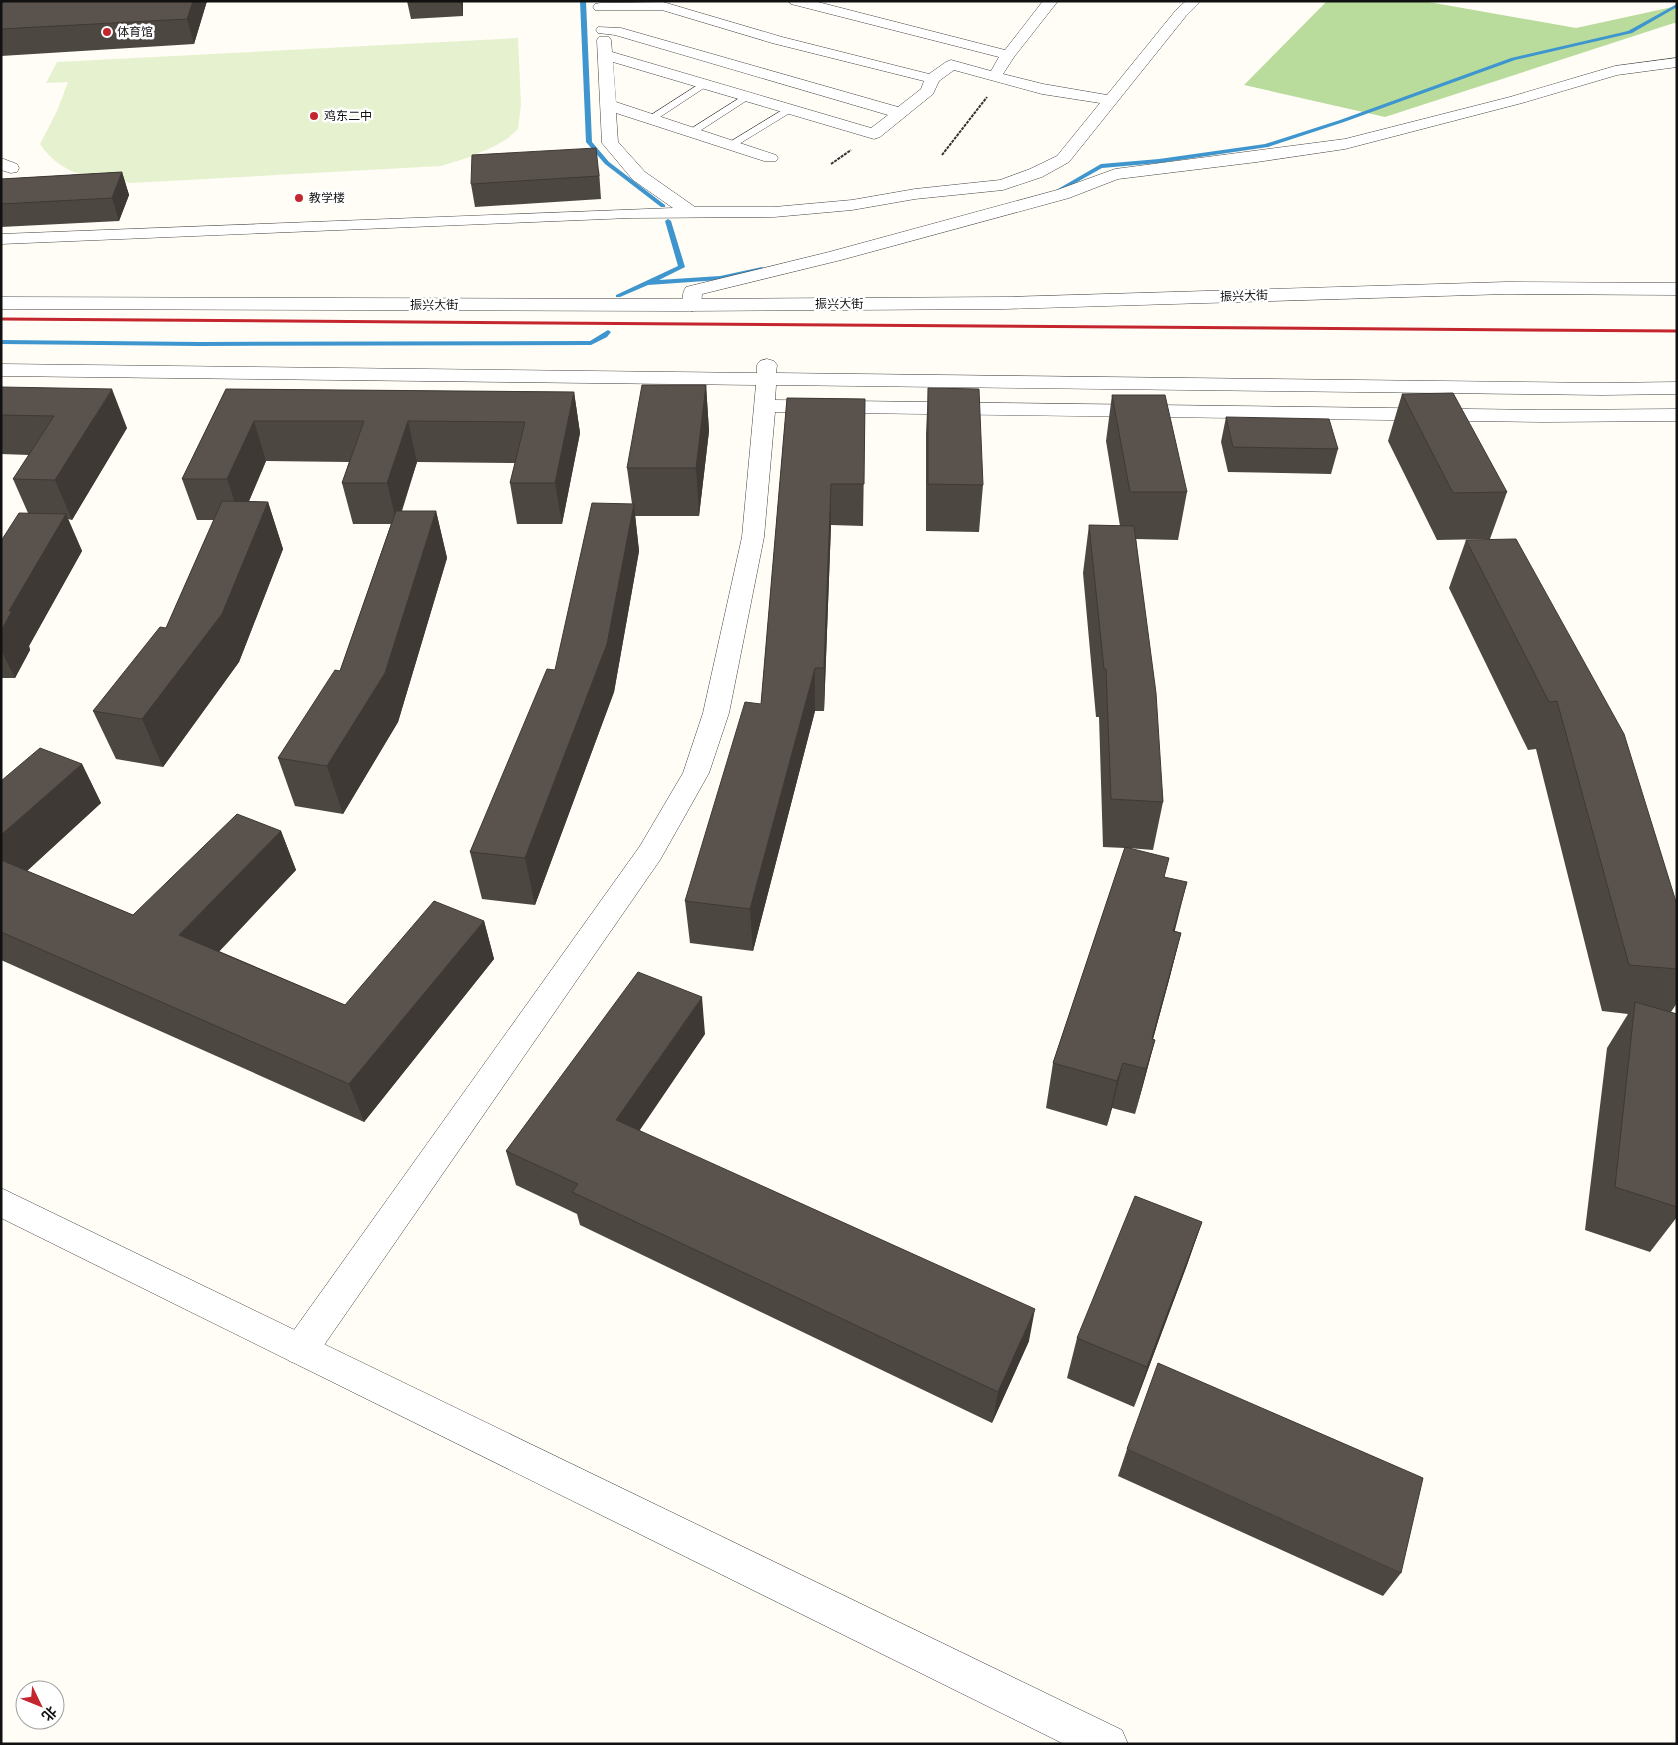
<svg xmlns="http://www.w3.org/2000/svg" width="1678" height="1745" font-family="'Roboto Serif','Noto Sans SC',serif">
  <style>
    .forest { fill: #b9dc9c }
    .pitch { fill: #e6f2cf }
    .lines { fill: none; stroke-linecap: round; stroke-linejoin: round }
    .stream { fill: #3f96cf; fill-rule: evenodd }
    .service-casing { stroke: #444; stroke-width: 1 }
    .minor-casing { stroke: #444; stroke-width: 1 }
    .tertiary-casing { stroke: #444; stroke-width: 1 }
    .path { stroke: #333; stroke-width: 2; stroke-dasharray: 3 1; stroke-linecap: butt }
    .service { fill: #fff; fill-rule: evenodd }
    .minor { fill: #fff; fill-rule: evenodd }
    .tertiary { fill: #fff; fill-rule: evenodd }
    .rail { stroke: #c4262e; stroke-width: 3 }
    .wall { fill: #4d4742 }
    .shaded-wall { fill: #3f3936 }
    .building { fill: #5a524d; stroke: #3f3936 }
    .poi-dot { fill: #c4262e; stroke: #fff; stroke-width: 2 }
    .labels { text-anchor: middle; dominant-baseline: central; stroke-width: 5; stroke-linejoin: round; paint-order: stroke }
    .far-poi-label { font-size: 12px; fill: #111; stroke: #fff; text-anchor: start }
    .far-street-label { font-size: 12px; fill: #111; stroke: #fff }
  </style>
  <rect width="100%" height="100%" fill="#fffdf5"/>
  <!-- forest -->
  <path class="forest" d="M1327,1H1423L1576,28L1677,6V24L1674,23L1385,117L1244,85Z"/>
  <!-- pitch -->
  <path class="pitch" d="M518,38L521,104L518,129L507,139L491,148L467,158L441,166L132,183C95,178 63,178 40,144L57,111L68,82L46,83L57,62Z"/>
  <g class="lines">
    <!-- stream -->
    <path class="stream" d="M580,1H586L592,142L609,162L665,205V207H661L605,164L586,142Z
      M1677,4V7L1632,33L1515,60L1344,122L1268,147L1159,163L1102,168L1056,194L1051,193L1101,164L1159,159L1265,144L1340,120L1511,58L1628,31Z
      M668,219L671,221L685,267L659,280L720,276L762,267L765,269L720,280L648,285L620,297H616V295L678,266L665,221Z
      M608,330L611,332L607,337L591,345L200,346L1,344V340L200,342L590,341Z"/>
    <!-- service casing -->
    <g class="service-casing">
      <path id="service" d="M704,81L707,82V86L654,121H646L645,119Z
        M746,94L749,95V99L695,134H687L686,132Z
        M789,106L793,107V111L734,147L730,148L725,145Z"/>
    </g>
    <!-- minor casing -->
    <g class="minor-casing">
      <path id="minor" d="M789,1H814L1005,50L1043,1H1058L1014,57L1003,74L1043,84L1107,95L1176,10L1186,1H1201L1186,16L1069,162L1042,177L1003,190L915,199L852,210L774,217L630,218L1,244V234L673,208L633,180L602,143L597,40L599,37H609L611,40L612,52L871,128L888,115L615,35L598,33L596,30L598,27L621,28L898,107L921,89L924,81L772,43L662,10H595L593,7L595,4L600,3L663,2L782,37L929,74L946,62L951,60L991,71L999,57L791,4ZM613,62L874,139L880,137L933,94L939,81L954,70L1042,94L1100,103L1057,156L1030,169L1000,180L915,189L852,200L774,207H695L645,172L618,142L616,113L764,161H776L778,158L776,155L616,102Z
        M1677,58V67L1617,75L1522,103L1345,149L1257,162L1118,179L1069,198L841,260L702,294L701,305L699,309L692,311L685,309C681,303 682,293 686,287L829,252L1057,190L1115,169L1345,139L1510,97L1615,66Z
        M1,158L17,164L19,168L17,172L11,173L1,170Z
        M767,359L774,361L777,365L776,373L1602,383L1677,382V394L1602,395L776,385L775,400L1544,410L1677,409V421L1544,422L775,412L764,537L729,713L709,773L660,860L313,1361L301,1365L289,1361L284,1349L289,1337L640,846L683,773L703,713L742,537L756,385L1,376V364L757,373V365L760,361Z"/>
    </g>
    <!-- tertiary casing -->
    <g class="tertiary-casing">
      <path id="tertiary" d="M1507,282L1677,283V295L1507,294L1005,309L680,311L1,309V297L680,299L1005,297Z
        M1,1188L1122,1730L1128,1744H1064L1,1218Z"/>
    </g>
    <!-- path -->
    <path class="path" d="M942,155L987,97
      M831,164L851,150"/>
    <!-- service -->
    <use href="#service" class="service"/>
    <!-- minor -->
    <use href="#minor" class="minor"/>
    <!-- tertiary -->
    <use href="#tertiary" class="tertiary"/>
    <!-- rail -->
    <path class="rail" d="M1,319L1677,331"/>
  </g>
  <!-- wall -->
  <path class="wall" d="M1,1H207L194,44L1,56Z
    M407,1H463V16L411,19Z
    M599,170L601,199L475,207L471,184Z
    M122,172L129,195L119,221L1,227V179Z
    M706,385L709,431L699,516H635L639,551L614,692L535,905L482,899L470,852L632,504L627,468Z
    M1,387L127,428L72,520L68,519L82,551L29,646L30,650L15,678H1V541L28,513L13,479L29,455L1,454Z
    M928,388L983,485L979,532L926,531V434Z
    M226,389L574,392L580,433L562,524H517L510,483L515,463L417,462L402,511H436L447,558L398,722L343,814L295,806L278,758L340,671L391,524H353L342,483L349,462L266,461L249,501L268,502L283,549L239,662L163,767L116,759L93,711L166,628L214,520H197L182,479Z
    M1402,394L1507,492L1490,539L1437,540L1388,441Z
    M1112,395L1187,492L1178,540L1136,539L1163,802L1153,850L1128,848L1165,877L1175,931L1181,933L1169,980L1153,1039L1155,1040L1143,1085L1135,1114L1112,1108L1107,1126L1046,1108L1053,1063L1125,848L1103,847L1099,717H1096L1083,573L1089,525L1120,526L1106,441Z
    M787,398L865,399L863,526L831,525L824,711H815L753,951L690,943L685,901L761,704Z
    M1226,417L1338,449L1331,474L1228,472L1221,442Z
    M1466,540L1677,905V1003L1671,1012L1677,1014V1217L1650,1252L1585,1230L1607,1048L1628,1014L1602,1011L1536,749L1528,750L1449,588Z
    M82,764L101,803L27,871L133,915L281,831L296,870L219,951L345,1005L484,921L494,959L364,1122L1,960V781Z
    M705,1034L639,1130L1029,1341L992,1423L580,1225L577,1214L516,1185L506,1151Z
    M1202,1222L1187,1265L1134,1407L1067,1378L1077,1338Z
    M1127,1449L1401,1573L1383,1596L1118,1476Z"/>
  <!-- shaded-wall -->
  <path class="shaded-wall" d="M193,1H207L194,44L187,19Z
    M460,1H463V16Z
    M122,172L129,195L119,221L112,198Z
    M706,385L709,431L699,516L696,468Z
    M112,389L127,428L72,520L55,480Z
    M574,392L580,433L562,524L555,483Z
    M254,421L266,461L241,520L227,479Z
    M408,421L417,462L397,524L387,483Z
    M831,484V525L824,711V668Z
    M268,502L283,549L239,662L163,767L142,719Z
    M634,504L639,551L614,692L535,905L525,858Z
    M436,511L447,558L398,722L343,814L327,766Z
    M66,514L82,551L29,646L30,650L15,678L1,650V631L9,611Z
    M815,668V711L753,951L750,909Z
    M82,764L101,803L5,891L1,884V835Z
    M281,831L296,870L198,974L179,935Z
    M1187,882L1175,930L1162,978L1173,931Z
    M484,921L494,959L364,1122L349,1084Z
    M1181,933L1169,980L1145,1069L1152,1039Z
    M702,997L705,1034L623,1155L616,1120Z
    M1155,1040L1143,1085L1135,1114L1146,1069Z
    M1123,1063L1112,1108L1107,1126L1117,1081Z
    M1202,1222L1187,1265L1134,1407L1147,1367Z
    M1035,1309L1029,1341L992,1423L998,1392Z"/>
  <!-- building -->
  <path class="building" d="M1,1H193L187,19L1,29Z
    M596,148L599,176L471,184L472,155Z
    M122,172L112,198L1,204V179Z
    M642,385H706L696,468H627Z
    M1,387L112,389L55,480L13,479L54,416L1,415Z
    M928,388L979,389L983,485L928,484Z
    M226,389L574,392L555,483H510L525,422L408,421L387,483H342L364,421H254L227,479H182Z
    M1453,393L1507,492L1453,493L1402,394Z
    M1112,395H1165L1187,492H1130Z
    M787,398L865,399L864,484H831L824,668H815L750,909L685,901L745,702L761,704Z
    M1226,417L1329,419L1338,449L1233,447Z
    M222,501L268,502L222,614L142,719L93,711L160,627L166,628Z
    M592,503L634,504L607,644L525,858L470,852L547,669L555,670Z
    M396,511H436L385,673L327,766L278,758L335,670L340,671Z
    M19,513L66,514L9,611H12L1,631V541Z
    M1089,525L1134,526L1156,693L1163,802L1111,799L1106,669H1104Z
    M1516,539L1624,734L1677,905V969L1629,965L1557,701L1549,702L1466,540Z
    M40,748L82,764L1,835V781Z
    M237,814L281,831L179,935L345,1005L434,901L484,921L349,1084L1,932V860L133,915Z
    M1125,847L1169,858L1164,877L1187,882L1173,931L1181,933L1152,1039L1155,1040L1146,1069L1123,1063L1117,1081L1053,1063Z
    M638,972L702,997L616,1120L1035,1309L998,1392L572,1192L578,1184L506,1151Z
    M1635,1002L1677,1014V1207L1615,1187Z
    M1135,1196L1202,1222L1147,1367L1077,1338Z
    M1158,1363L1423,1478L1401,1573L1127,1449Z"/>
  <!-- markers -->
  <g class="poi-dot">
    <circle cx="107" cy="32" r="5"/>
    <circle cx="314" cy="116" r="5"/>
    <circle cx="299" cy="198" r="5"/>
  </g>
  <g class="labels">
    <!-- far-poi labels -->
    <g class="far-poi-label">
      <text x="117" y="32">体育馆</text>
      <text x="324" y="116">鸡东二中</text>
      <text x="309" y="198">教学楼</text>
    </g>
    <!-- far-street labels -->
    <g class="far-street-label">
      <text transform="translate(1244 296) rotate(-2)">振兴大街</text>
      <text x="839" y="304">振兴大街</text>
      <text x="434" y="305">振兴大街</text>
    </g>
  </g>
  <!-- border -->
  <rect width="1678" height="1745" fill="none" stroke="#111111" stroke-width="5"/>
  <!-- north arrow -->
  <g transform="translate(40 1705) rotate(133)"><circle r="24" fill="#ffffff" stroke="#a0a0a0"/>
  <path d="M0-4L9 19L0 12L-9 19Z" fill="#c4262e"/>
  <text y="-8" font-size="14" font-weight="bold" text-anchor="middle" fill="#111111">北</text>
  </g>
</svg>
